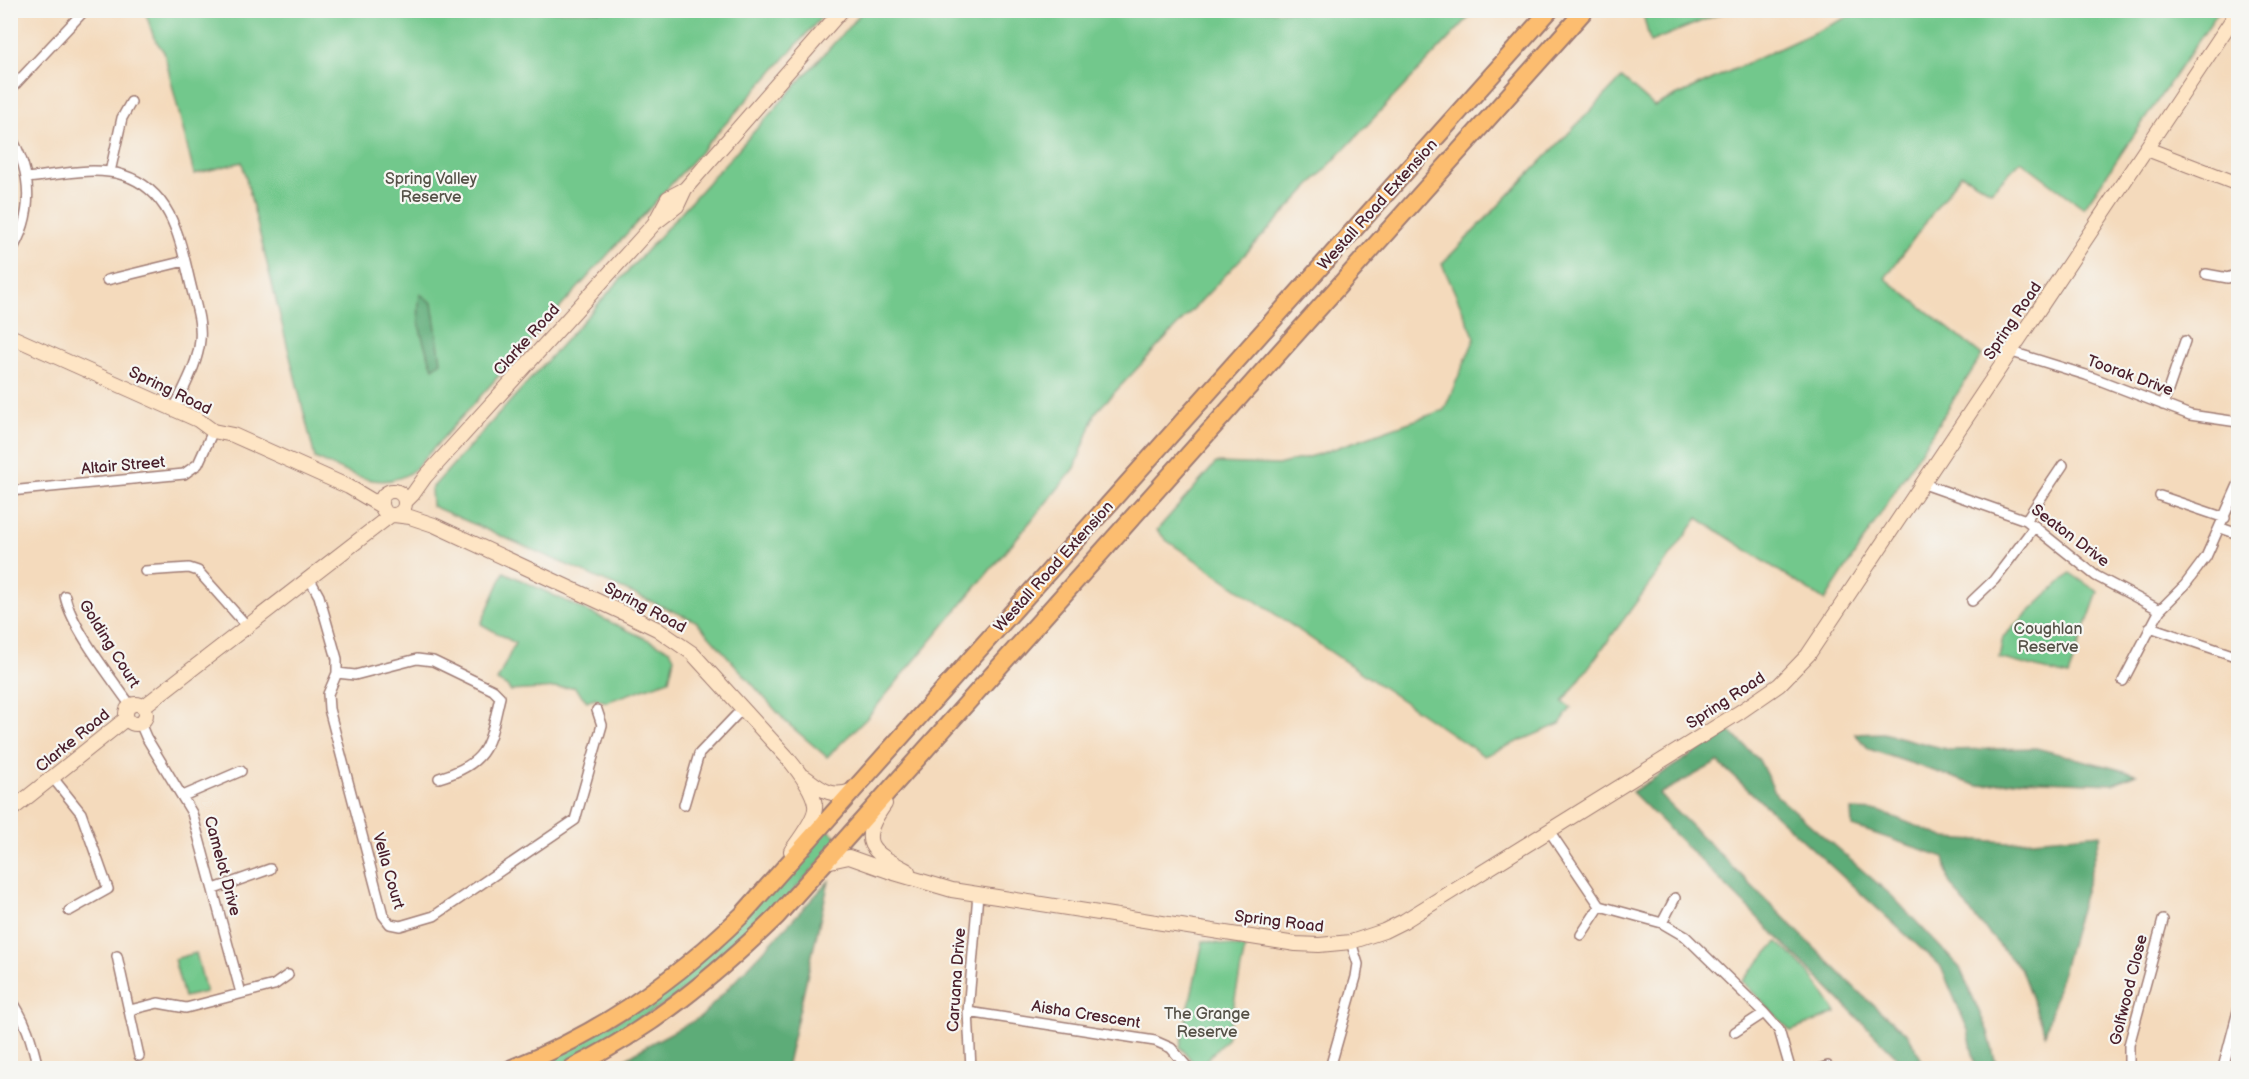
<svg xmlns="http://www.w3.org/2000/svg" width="2249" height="1079" font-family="'Balsamiq Sans',sans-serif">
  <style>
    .green { fill: #72c88c; stroke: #5e745c; stroke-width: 1.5 }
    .forest { fill: #5dac78; stroke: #546652; stroke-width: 1.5 }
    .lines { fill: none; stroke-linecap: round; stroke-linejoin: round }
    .street-casing { stroke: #9f7c74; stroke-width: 12 }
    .secondary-casing { stroke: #9f7c74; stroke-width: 16 }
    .highway-casing { stroke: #9f7c74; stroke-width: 20 }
    .street { stroke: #fff; stroke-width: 9 }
    .secondary { stroke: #fee5c5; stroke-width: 14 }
    .highway { stroke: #fcbd6f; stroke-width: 16 }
    .labels { text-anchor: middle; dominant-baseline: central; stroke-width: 4.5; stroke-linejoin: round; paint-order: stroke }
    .park-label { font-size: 16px; fill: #565248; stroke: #f6f6f2 }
    .street-label { font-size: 16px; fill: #4a1f2b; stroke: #f6f6f2 }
  </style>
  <rect width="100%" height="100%" fill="#f6f6f2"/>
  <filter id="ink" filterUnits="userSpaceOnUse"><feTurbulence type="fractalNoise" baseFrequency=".0167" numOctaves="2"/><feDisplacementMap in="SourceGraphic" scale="12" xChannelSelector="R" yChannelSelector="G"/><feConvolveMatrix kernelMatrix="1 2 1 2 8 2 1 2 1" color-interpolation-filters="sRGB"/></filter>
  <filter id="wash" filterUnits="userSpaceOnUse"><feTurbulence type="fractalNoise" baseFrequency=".008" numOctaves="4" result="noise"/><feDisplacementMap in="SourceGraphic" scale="24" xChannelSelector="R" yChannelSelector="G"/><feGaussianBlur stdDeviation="1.35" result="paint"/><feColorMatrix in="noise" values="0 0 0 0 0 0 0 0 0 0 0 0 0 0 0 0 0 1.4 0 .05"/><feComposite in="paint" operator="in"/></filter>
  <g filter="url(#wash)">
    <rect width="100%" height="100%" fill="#f4dabc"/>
    <!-- green -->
    <path class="green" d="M1642,10H1727V11L1650,42Z
      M145,11H827L415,469C384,495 346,472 315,458L242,162L194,174L164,52L154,38Z
      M863,11H1475L1096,412L1075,468L866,719L827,757L786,722L696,621L432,506L431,489Z
      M1861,11H2219L2084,208L2021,161L1991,191L1961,174L1885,278L1982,355L1825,601L1698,518L1563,702L1571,708L1560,724L1484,756L1166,540L1157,530L1216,463L1278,465L1319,454L1444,410L1475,338L1442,264L1622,78L1654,106Z
      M504,572L670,650L674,658L669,680L606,702L595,698L587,701L574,687L510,691L508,687L497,681L515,643L481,624Z
      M2070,573L2098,592L2068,676L1999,658L2003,637Z
      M826,828L840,840L773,913L670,1001L556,1068H529L624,1017Z
      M1203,941L1245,948L1227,1039L1198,1068L1180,1047Z
      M1777,942C1802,962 1820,985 1836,1013L1791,1031L1742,981Z
      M196,953L206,992L184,997L174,959Z"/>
    <!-- forest -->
    <path class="forest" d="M420,294L432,303L441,362L433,368C423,341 415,324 420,294Z
      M1730,731L1759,760L1777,796L1892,896L1960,968L1988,1032L1997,1068H1976L1968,1030L1941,967L1718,762L1659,794L1862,995L1909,1036L1926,1068L1902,1062L1632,792Z
      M1883,733L1950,750L2036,748L2136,774L2113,784L2020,780L1978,786L1869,749L1855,734Z
      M1851,810L1879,811L1946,838L2009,842L2101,834L2045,1034L2021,970L1972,914L1949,882L1944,857L1852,826Z
      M829,881L786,1068H610L648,1045L701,1017Z"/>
  </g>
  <g filter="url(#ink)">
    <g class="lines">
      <!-- street casing -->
      <g class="street-casing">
        <path id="street" d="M10,90L85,10
          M10,136C33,173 34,216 10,253
          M110,172L122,118L131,102
          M27,178C57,175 94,166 123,175C173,191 180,241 191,286C195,303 202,322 200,340C198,364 184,387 174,409
          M2206,274L2228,278L2238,273
          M107,280L185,261
          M2012,352L2086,375L2190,415L2238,422
          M2163,405L2185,341
          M1924,484L2026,520L2096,576L2160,610
          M10,491L184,474L198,464L213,431
          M2160,496L2225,518
          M2026,520L2063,465
          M2221,528L2238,534
          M145,571L189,568L198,571L247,626
          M309,578L319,596L337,659V673L328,694L329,709L383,915L390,924L400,926L434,916L575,820L602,725L597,710
          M65,596C71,627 112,679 131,706
          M1972,601L1994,580L2035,526
          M2150,627L2238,657
          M337,673L355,675L417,659L433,661L493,690L500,697C489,743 490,763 439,778
          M2123,681L2160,610L2185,585L2206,557L2238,485
          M140,723L146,737L192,813L241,993
          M53,778L81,813L108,889L69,911
          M183,796L241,771
          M684,805L699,754L743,708
          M1550,832L1600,906L1662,923L1686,937L1764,1013L1779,1030L1790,1068
          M214,889L270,869
          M1662,923L1675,898
          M1581,935L1600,906
          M117,956L139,1056
          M10,998C26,1020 32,1042 38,1068
          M130,1010L158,1003L186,1008L274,985L288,975
          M968,1012L1155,1041L1171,1048L1188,1068
          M1735,1032L1764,1013
          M971,1068L968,1012L978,894
          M1330,1068L1356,977L1358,964L1351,942
          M1822,1068L1828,1066
          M2129,1068V1045L2163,920
          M2223,1068L2238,1011"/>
      </g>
      <!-- secondary casing -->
      <g class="secondary-casing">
        <path id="secondary" d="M2147,149L2238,184
          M655,223L677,206L685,189L842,10
          M10,336L198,420L213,431L233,435L349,487L381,506
          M381 503a12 12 0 1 1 24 0a12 12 0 1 1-24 0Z
          M405,502L413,494L425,477L654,224L668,198L685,189
          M394,515L410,517L434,525L630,616L657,629L692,653L786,756C796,768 813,789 815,805C817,817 798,841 791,851
          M126 714a10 10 0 1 1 20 0a10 10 0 1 1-20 0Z
          M143,707L391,515
          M805,777C822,790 832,799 854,790
          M885,804C856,844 871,851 908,871
          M10,811L127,718
          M826,862L849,857L891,872L952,890L1296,944L1319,945L1351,942L1384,931L1404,921L1740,712L1779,685L1808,655L2238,11"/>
      </g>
      <!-- highway casing -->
      <g class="highway-casing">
        <path id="highway" d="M512,1068C599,1034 677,979 743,914L1550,10
          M572,1068C652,1028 713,978 777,916L1585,10"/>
      </g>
      <!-- street -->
      <use href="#street" class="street"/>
      <!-- secondary -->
      <use href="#secondary" class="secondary"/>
      <!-- highway -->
      <use href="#highway" class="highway"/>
    </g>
  </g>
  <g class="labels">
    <!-- park labels -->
    <g class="park-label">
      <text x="431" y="179">Spring Valley<tspan x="431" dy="18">Reserve</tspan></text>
      <text x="2048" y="629">Coughlan<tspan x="2048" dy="18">Reserve</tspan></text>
      <text x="1207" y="1014">The Grange<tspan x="1207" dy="18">Reserve</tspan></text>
    </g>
    <!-- street labels -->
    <g class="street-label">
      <text transform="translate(1378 205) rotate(-48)">Westall Road Extension</text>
      <text transform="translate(2013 321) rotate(-56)">Spring Road</text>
      <text transform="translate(527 340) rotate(-48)">Clarke Road</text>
      <text transform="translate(2130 376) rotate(20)">Toorak Drive</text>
      <text transform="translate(170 391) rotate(26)">Spring Road</text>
      <text transform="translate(123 466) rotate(-5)">Altair Street</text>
      <text transform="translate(2070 536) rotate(37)">Seaton Drive</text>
      <text transform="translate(1054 567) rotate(-48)">Westall Road Extension</text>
      <text transform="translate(645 608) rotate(28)">Spring Road</text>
      <text transform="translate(109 644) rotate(58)">Golding Court</text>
      <text transform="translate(1726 701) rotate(-33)">Spring Road</text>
      <text transform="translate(73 741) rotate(-39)">Clarke Road</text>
      <text transform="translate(222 866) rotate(75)">Camelot Drive</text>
      <text transform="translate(388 871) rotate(74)">Vella Court</text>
      <text transform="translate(1279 922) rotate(7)">Spring Road</text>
      <text transform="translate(957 980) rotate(-86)">Caruana Drive</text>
      <text transform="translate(2129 990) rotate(-76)">Golfwood Close</text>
      <text transform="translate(1086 1015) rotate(9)">Aisha Crescent</text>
    </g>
  </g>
  <!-- margin -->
  <rect width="2249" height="1079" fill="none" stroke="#f6f6f2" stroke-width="36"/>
</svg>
